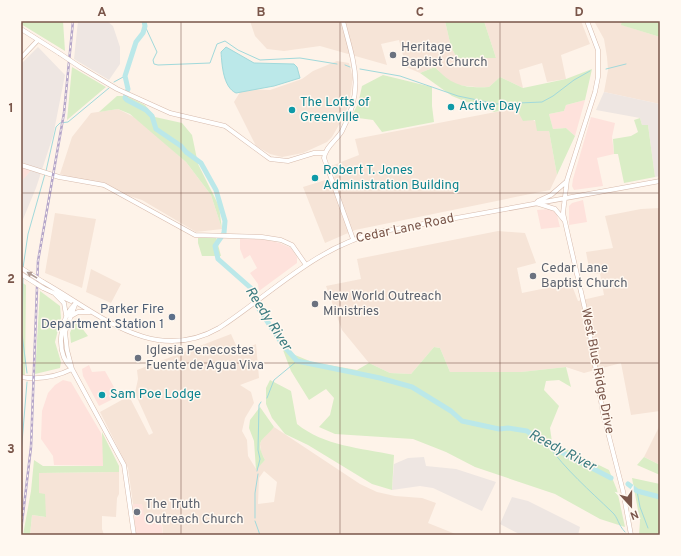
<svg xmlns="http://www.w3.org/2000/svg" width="681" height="556" font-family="Overpass,sans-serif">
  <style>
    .residential { fill: #f6e4d7; fill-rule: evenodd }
    .commercial { fill: #fee2dc }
    .industrial { fill: #eee6e2 }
    .green { fill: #daedc6 }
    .water { fill: #bbe8e9; stroke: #a1d9db }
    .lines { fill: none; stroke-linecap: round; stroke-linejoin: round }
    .stream { stroke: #a1d9db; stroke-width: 1 }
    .river { stroke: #bbe8e9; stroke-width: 5 }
    .secondary-casing { stroke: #d7bbad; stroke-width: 5 }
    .secondary { stroke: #fff; stroke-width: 4 }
    .rail-casing { stroke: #b4a5c9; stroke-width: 2.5 }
    .rail { stroke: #fff8f0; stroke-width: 1; stroke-dasharray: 3; stroke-linecap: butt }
    .secondary-bridge-casing { stroke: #d7bbad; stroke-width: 5; stroke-linecap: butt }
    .secondary-bridge { stroke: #fff; stroke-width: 4 }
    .oneway { fill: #af9a92 }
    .grid { fill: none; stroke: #7a564a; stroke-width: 1; stroke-opacity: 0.55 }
    .worship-dot { fill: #6b7280; stroke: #fff8f0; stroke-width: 1.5 }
    .culture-dot { fill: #0f9aa8; stroke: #fff8f0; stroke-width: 1.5 }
    .service-dot { fill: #5c6f8a; stroke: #fff8f0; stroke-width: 1.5 }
    .labels { text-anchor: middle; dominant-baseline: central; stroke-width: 3; stroke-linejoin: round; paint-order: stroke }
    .worship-label { font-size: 13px; fill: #5b616d; stroke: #fff8f0; text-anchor: start }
    .culture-label { font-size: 13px; fill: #0d838f; stroke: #fff8f0; text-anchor: start }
    .street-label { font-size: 13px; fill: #7a564a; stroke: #fff8f0 }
    .service-label { font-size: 13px; fill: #4e5e75; stroke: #fff8f0; text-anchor: end }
    .water-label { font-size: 14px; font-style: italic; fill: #3c7c80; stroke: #fff8f0 }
    .neatline { fill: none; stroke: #7a564a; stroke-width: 1.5 }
    .grid-label { font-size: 13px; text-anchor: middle; font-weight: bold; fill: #7a564a }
  </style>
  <rect width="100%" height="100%" fill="#fef3e9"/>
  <!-- residential -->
  <path class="residential" d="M250,21H445L451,47L457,58H496L484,21H581L590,44L561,55L566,79L547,82L542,63L519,70L523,88L500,77L489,87H476L457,85L445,78L435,67L420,73L406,67L399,40L381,44L387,65L320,46L284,51L267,49L255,36Z
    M594,21H622V25L660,37V104L604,92L608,70L607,57L604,39Z
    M337,61L349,63L353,78L349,104L344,116L332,137L327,142L303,153L282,157L270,154L256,146L234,102L242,89L270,90L302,79L313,71Z
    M516,108L549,131L557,175L550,190L355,230L325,243L303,187L335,177L331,166L359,155L355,139Z
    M118,109L134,117L149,129L186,162L211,195L222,229L196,232L142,200L60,174L72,137L91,113Z
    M660,208V411L631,415L621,363L584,373L566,367L521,372H450L440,348L434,347L411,374L390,373L369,363L342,330L326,286L361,279L357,259L498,231L525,233L536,263L517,268L522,293L571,283L578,301L604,295L600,274L590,273L586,252L613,248L605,216L641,209Z
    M55,213L96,219L82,288L45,273Z
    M91,269L121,284L111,303L86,292Z
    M231,334L239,352L256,344L259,378L240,385L251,392L254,403L245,418L242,431L247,440L248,456L256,469L265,460L261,452L260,444L263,437L274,427L360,484L377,492L395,496L422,498L436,503L428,523L458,535H163L162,522L143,515L142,504H133L128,468L100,412L129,396L149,435L153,433L135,393L138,379L137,370ZM264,471L277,482L274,502L258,504L259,478Z
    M660,425V465L644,457Z
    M119,472V494L117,498L116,517L102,516V529L104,535H30L32,515L45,517L39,493V473Z"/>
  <!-- commercial -->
  <path class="commercial" d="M585,100L575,136L566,128L553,129L549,114L564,111L566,105Z
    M591,117L615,123L612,137L614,154L597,158L603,186L574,190L572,186L573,179Z
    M21,167L32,170L21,182Z
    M583,200L587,222L569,225V206L572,203Z
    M549,209L554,211L557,215L560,227L541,229L537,210Z
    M240,238L266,240L280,243L291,248L297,257V263L259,291L258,284L250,273L257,268L250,255L244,259L240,249Z
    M89,365L92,372L105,371L119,396L99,406L83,376L82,369Z
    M63,380L71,382L101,433L104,446L103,466L54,465L53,456L41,439L42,411L48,393L55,385Z
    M133,504H142L144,515L160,514L163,535H136Z"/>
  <!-- industrial -->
  <path class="industrial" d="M78,21H107L113,26L120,47V64L109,80L74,59Z
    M38,47L65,75L53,136L36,188L21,224V182L34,167L21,162V64Z
    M604,92L660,104V176L655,177L648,125H642L640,118L596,110Z
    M424,457L426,466L456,469L496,482L482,511L433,488L420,486L392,490L394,464L408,458Z
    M512,497L528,501L580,527L578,535H521L500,524Z"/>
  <!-- green -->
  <path class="green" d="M21,21H63L65,51L21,24Z
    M445,21H484L496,58H457L451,47Z
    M622,21H660V37L621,25Z
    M72,67L106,87L67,120Z
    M435,67C452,86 464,88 489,87L500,77L523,88L566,79L592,69L585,100L566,105L564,111L549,114L553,129L566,128L575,136L557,175L549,131H537L535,120L523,121L516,108L494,112L474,105L452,96L420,73Z
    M383,75L432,87V106L434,122L382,132L373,120L351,117L358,104L362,86Z
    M117,96H127L145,105L155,117L182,123L192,135L198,164L219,206L222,229L211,195L186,162L130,114L118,109L99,112Z
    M640,118L642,125H648L655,177L624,183L618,154H614L613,139L631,136L638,132L634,120Z
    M216,237L221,256H202L198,243V238Z
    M21,282L26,285L25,376L21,374Z
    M40,291L60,306L61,318L55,342L61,362L60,368L35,374Z
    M75,319L88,336L71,343L70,333Z
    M434,347L440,348L450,372H521L566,367L571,387L559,380L546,381L544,390L559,406L550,428L552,442L609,470L617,490L625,527L600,519L555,494L475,467L446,452L413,439L335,434L319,427L330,415L334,398L326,389L309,400L291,371L283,350L312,362L357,370L369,363L390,373L411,374Z
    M270,380L291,391L297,424C324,446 361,448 394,455L392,490L372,484L308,445L285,434L272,418L266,404V388Z
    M260,407L274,427C263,441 254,439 265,460L256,470L254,441L249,428L250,420Z
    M102,432L119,466V472L39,473V493L45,494L46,517L32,515L30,535H23L31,491L34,460L43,466H103Z
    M644,457L660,465V475L637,465Z
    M632,478L660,484V535H639L640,521Z"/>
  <!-- water -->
  <path class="water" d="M226,47L254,63L294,64L297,67L300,78L274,86L236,93C223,87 222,65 221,52Z"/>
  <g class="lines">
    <!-- stream -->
    <path class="stream" d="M145,26L157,52L153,60L154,64L158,65L210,63L217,44L225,41L238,50L260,60L300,58L337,64
      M345,65L350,67
      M360,69L400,76L458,96L492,103
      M606,69L626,64
      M114,82L125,76
      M496,104L542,102L553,96L574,80L590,71
      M46,171L56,127L60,123L68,122L109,88
      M23,268L28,234L45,174
      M23,278L22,334L27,373
      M267,398L274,380L297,361
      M547,444C566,470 589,490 612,512C618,517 618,525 625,532
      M21,455L27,382
      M257,471L260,459L258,450L259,405L261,402
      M637,491L640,507L648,528
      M255,518V493L258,474
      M255,521L260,535"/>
    <!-- river -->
    <path class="river" d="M144,21L145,26L143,33L136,42L125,76L128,89L125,98L127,100L146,110L152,116L156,129L181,146L186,152L201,163L216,190L225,221L224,233L215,246L218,259L252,289L254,298L259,309L283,345L297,361L380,378L412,387L451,411L462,421L499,429L508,428L527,431L540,441L611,478
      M628,484L637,491L660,497"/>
    <!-- secondary casing -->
    <g class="secondary-casing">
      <path id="secondary" d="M343,21C354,64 365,88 342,131C337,140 325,147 324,158L353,239
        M587,21L598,50V77L595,92L567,180L563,213L587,318L603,413L623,491L631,535
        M21,29L59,53
        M21,58L38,40
        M80,67L117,89L170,113L225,126L270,159L288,161L314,153H325
        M21,165L59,177L104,185L195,235L262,237L281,240L292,245L306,265
        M538,201L551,195L566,182
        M536,203L555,209L564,220
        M43,282C97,312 153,366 219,328C271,294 317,246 379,232L660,181
        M43,288L71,301
        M55,294L64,303L66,315
        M76,303C60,318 54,352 72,369L124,465L134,535
        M71,316L78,312H90
        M72,369L67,350L65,332L75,305
        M21,377C39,380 56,377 72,369"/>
    </g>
    <!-- secondary -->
    <use href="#secondary" class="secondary"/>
    <!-- rail casing -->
    <g class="rail-casing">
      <path id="rail" d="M21,531L31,447L38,261L64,113L73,21"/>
    </g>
    <!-- rail -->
    <use href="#rail" class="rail"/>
    <!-- secondary-bridge casing -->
    <g class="secondary-bridge-casing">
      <path id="secondary-bridge" d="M59,53L80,67
        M21,268L43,282
        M21,274L43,288"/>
    </g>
    <!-- secondary-bridge -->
    <use href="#secondary-bridge" class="secondary-bridge"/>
  </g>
  <!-- one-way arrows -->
  <defs><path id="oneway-solid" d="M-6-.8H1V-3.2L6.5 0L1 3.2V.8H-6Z"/></defs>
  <use class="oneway" href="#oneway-solid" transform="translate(32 275) rotate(-149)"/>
  <!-- grid -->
  <path class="grid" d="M181,21V535M340,21V535M500,21V535M21,193H660M21,363H660"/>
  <!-- markers -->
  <g class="worship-dot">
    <circle cx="393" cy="55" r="4"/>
    <circle cx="533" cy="276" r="4"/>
    <circle cx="315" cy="304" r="4"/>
    <circle cx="138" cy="358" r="4"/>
    <circle cx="137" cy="512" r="4"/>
  </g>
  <g class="culture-dot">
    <circle cx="451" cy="107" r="4"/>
    <circle cx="292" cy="110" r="4"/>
    <circle cx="315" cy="178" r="4"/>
    <circle cx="102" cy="395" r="4"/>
  </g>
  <circle class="service-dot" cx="172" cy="317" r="4"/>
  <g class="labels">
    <!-- worship labels -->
    <g class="worship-label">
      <text x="401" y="48">Heritage<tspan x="401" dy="15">Baptist Church</tspan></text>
      <text x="541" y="269">Cedar Lane<tspan x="541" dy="15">Baptist Church</tspan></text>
      <text x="323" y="297">New World Outreach<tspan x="323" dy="15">Ministries</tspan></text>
      <text x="146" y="351">Iglesia Penecostes<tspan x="146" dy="15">Fuente de Agua Viva</tspan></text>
      <text x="145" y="505">The Truth<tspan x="145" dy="15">Outreach Church</tspan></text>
    </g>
    <!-- culture labels -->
    <g class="culture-label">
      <text x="300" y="103">The Lofts of<tspan x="300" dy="15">Greenville</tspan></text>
      <text x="459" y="107">Active Day</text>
      <text x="323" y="171">Robert T. Jones<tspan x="323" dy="15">Administration Building</tspan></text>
      <text x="110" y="395">Sam Poe Lodge</text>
    </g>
    <!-- street labels -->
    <g class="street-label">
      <text transform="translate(405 229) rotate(-12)">Cedar Lane Road</text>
      <text transform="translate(597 371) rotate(79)">West Blue Ridge Drive</text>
    </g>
    <!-- service labels -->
    <g class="service-label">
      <text x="164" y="310">Parker Fire<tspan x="164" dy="15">Department Station 1</tspan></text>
    </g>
    <!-- water labels -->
    <g class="water-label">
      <text transform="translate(268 319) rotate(57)">Reedy River</text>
      <text transform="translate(562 451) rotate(28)">Reedy River</text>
    </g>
  </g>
  <!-- border -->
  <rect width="681" height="556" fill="none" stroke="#fff8f0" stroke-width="44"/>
  <!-- north arrow -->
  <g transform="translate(631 506) rotate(159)" stroke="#fff8f0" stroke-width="3" paint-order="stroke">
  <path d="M0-3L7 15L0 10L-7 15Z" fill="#7a564a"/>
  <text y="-6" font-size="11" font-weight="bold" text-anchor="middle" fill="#7a564a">N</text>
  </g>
  <rect x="22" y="22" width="637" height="512" class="neatline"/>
  <g class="grid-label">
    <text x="102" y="16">A</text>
    <text x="261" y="16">B</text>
    <text x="420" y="16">C</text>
    <text x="579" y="16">D</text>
    <text x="11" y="112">1</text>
    <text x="11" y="283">2</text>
    <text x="11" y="453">3</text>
  </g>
</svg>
